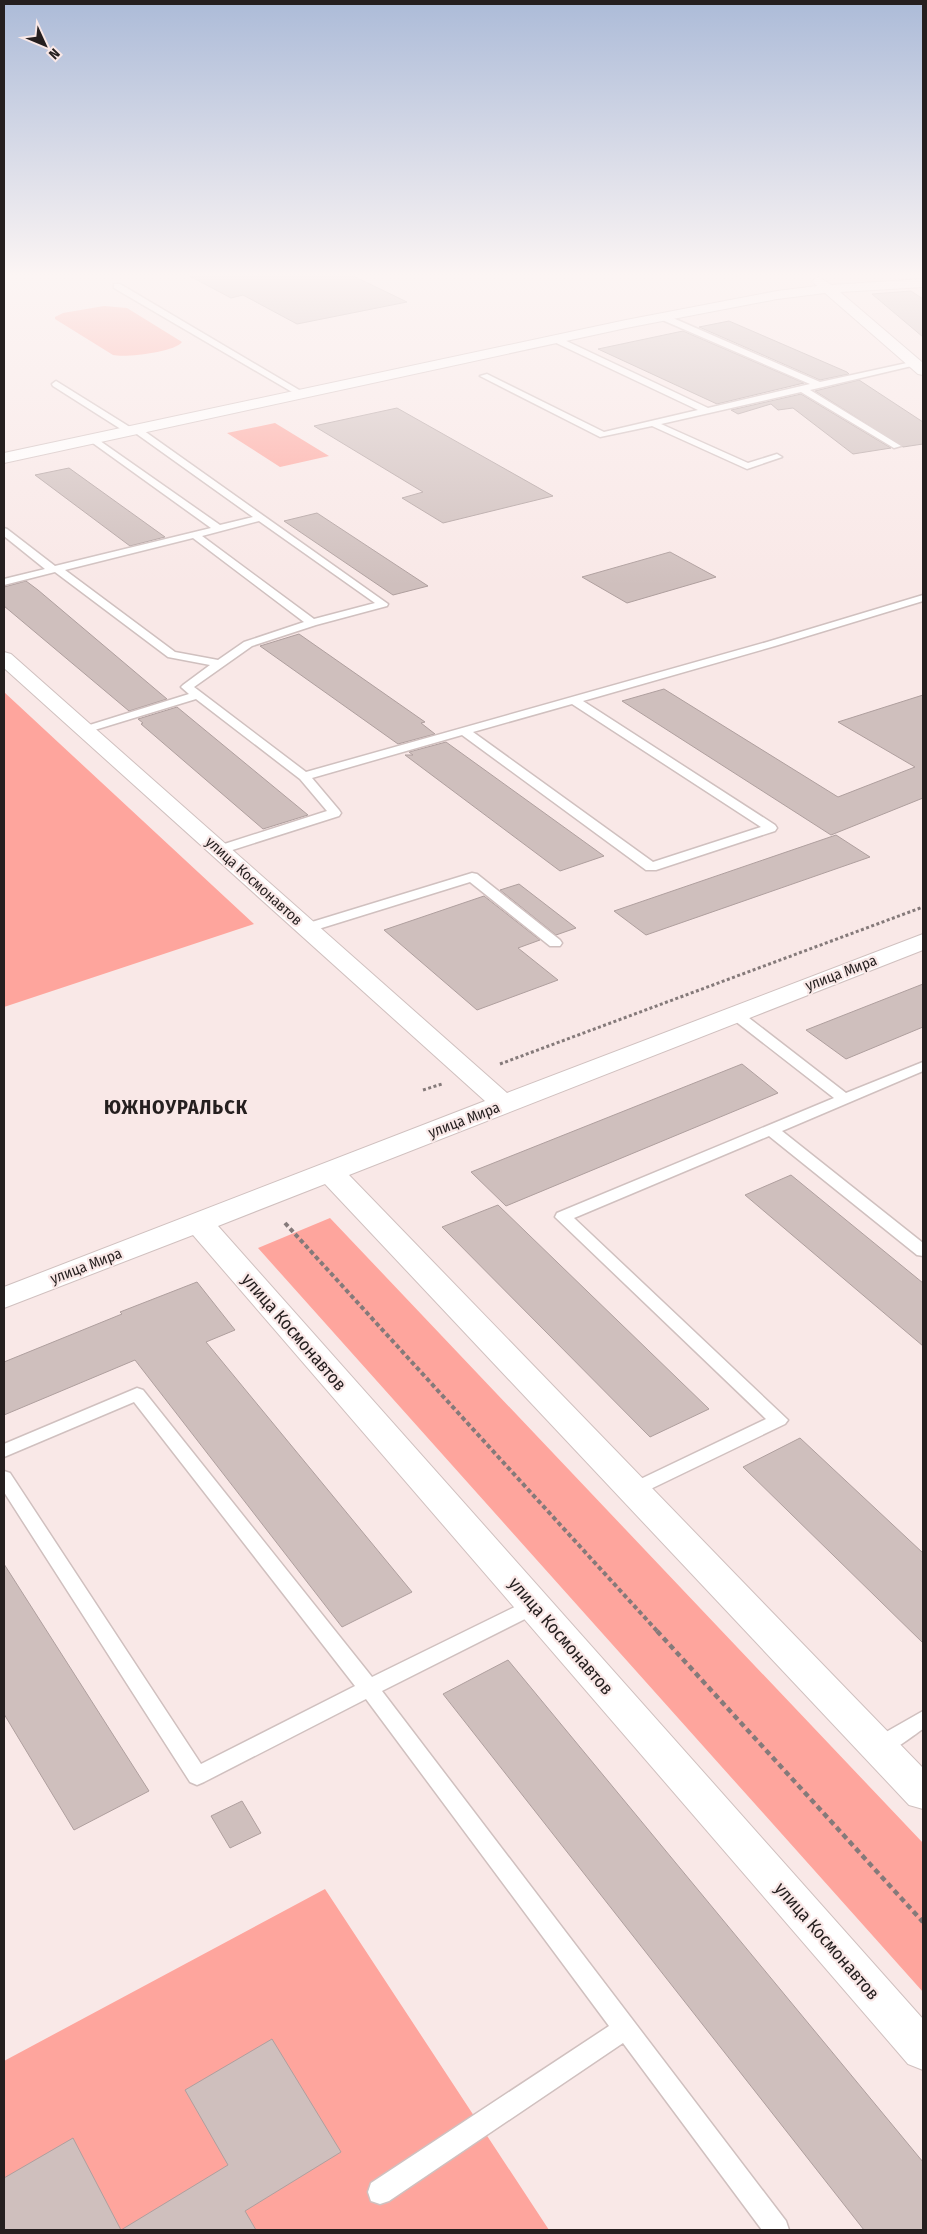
<svg xmlns="http://www.w3.org/2000/svg" width="927" height="2234" font-family="'Fira Sans Condensed',sans-serif">
  <style>
    .green { fill: #fea59d }
    .building { fill: #cfbfbd; stroke: #af9f9e }
    .lines { fill: none; stroke-linecap: round; stroke-linejoin: round }
    .service-casing { stroke: #d0c0bf; stroke-width: 3 }
    .tertiary-casing { stroke: #d0c0bf; stroke-width: 2 }
    .path-far2 { stroke: #857a7a; stroke-width: 3; stroke-dasharray: 3 2.5; stroke-linecap: butt }
    .path-far1 { stroke: #857a7a; stroke-width: 4; stroke-dasharray: 4.5 3; stroke-linecap: butt }
    .path { stroke: #857a7a; stroke-width: 4.5; stroke-dasharray: 5.5 4; stroke-linecap: butt }
    .service { fill: #fff; fill-rule: evenodd }
    .tertiary { fill: #fff; fill-rule: evenodd }
    .labels { text-anchor: middle; dominant-baseline: central; stroke-width: 4.5; stroke-linejoin: round; paint-order: stroke }
    .street-label { font-size: 15px; fill: #251f1f; stroke: #f9e8e7 }
    .near-street-label { font-size: 18px; fill: #251f1f; stroke: #f9e8e7 }
    .district-label { font-size: 20px; font-weight: bold; letter-spacing: 1px; fill: #251f1f; stroke: #f9e8e7 }
  </style>
  <rect width="100%" height="100%" fill="#f9e8e7"/>
  <!-- green -->
  <path class="green" d="M104,306L127,308L182,342C175,352 126,358 113,355L55,319V317L63,313Z
    M275,423L329,456L280,467L227,433Z
    M4,692L254,924L4,1007Z
    M330,1218L923,1843V1992L258,1248Z
    M325,1889L549,2230H4V2061Z"/>
  <!-- building -->
  <path class="building" d="M184,273H347L407,302L297,324L243,295L231,298Z
    M911,291L923,299V337L872,294Z
    M729,321L847,372L849,374L820,380L699,327Z
    M683,331L804,383L717,404L598,349Z
    M859,380L923,422V444L903,447L815,391Z
    M801,394L891,448L853,454L793,408L778,410L771,404L738,414L731,410Z
    M397,408L553,496L443,523L402,498L423,492L314,426Z
    M69,468L165,537L130,546L35,475Z
    M317,513L428,586L393,595L284,521Z
    M670,552L716,577L627,603L582,577Z
    M26,581L38,590L167,699L129,711L4,606V587Z
    M299,634L425,722L421,723L435,734L398,744L260,646Z
    M664,689L838,797L915,767L838,722L923,695V798L831,835L622,701Z
    M177,707L308,815L263,829L141,724L143,723L138,719Z
    M446,742L604,856L560,871L405,755H413L409,752Z
    M836,835L870,857L646,935L614,911Z
    M519,884L576,928L556,935L500,890Z
    M484,896L540,940L518,948L558,980L477,1010L384,930Z
    M923,984V1027L846,1059L806,1030Z
    M742,1064L778,1093L506,1206L471,1172Z
    M791,1175L923,1283V1346L745,1195Z
    M498,1205L709,1409L650,1437L442,1227Z
    M197,1282L235,1330L206,1342L412,1592L342,1627L135,1360L4,1415V1362L122,1314L120,1312Z
    M800,1438L923,1553V1643L743,1467Z
    M4,1564L149,1791L74,1830L4,1714Z
    M508,1660L923,2162V2230H864L443,1694Z
    M242,1801L261,1833L230,1848L211,1816Z
    M272,2039L341,2152L245,2211L256,2230H121L228,2165L185,2090Z
    M73,2138L121,2230H4V2178Z"/>
  <g class="lines">
    <!-- service casing -->
    <g class="service-casing">
      <path id="service" d="M732,273H741L737,275Z
        M114,284H120L306,394L299,396L114,288Z
        M660,315H666L820,382L916,361V365L810,390L901,446L894,448L801,392L661,424L748,463L777,454L782,457L747,469L652,426L600,437L480,376L487,374L604,432L698,410L552,341V337H558L708,408L810,384L660,319Z
        M56,381L133,429L140,428L388,604L387,606L316,625L252,646L194,687L306,772L767,642L923,595V601L775,646L583,701L775,825L777,828L775,831L656,870H646L462,735L312,778L339,810L341,813L339,816L223,853H215L213,850L215,847L327,811L300,779L196,699L88,732H80L78,730L80,728L189,694L181,687L183,685L210,665L168,657L55,572L4,585V579L45,569L4,536V528L7,529L55,566L211,528L90,441V437L93,436L220,525L253,517L134,432L127,433L53,386L52,384ZM259,521L375,603L314,619L202,536ZM193,538L304,622L244,642L218,660L175,652L65,570ZM572,704L761,827L653,862L473,732Z
        M472,873L477,874L560,940L562,943L560,946H550L470,882L312,931L307,932L300,928L302,925Z
        M735,1010L740,1011L846,1093L923,1062V1071L782,1131L923,1243V1256L917,1255L769,1136L574,1218L788,1420L785,1424L634,1497L628,1495L625,1490L628,1485L766,1419L555,1217L557,1213L834,1098L730,1017L728,1014Z
        M137,1388L143,1390L372,1677L527,1601L534,1598L541,1601L544,1606L541,1611L382,1691L786,2221L789,2230H762L623,2043L389,2201L380,2204L371,2201L368,2192L371,2183L609,2026L366,1699L204,1782L197,1785L190,1782L4,1492V1471L10,1473L201,1764L355,1686L134,1402L4,1457V1444Z
        M923,1711V1729C909,1738 888,1758 872,1752L869,1746L872,1740Z"/>
    </g>
    <!-- tertiary casing -->
    <g class="tertiary-casing">
      <path id="tertiary" d="M819,277L831,285L923,279V287L840,292L923,363V375L918,374L825,293L777,299L626,328L4,463V453L626,320L777,291L817,286L812,281Z
        M4,652L11,654L507,1093L923,934V950L349,1175L923,1768V1809L909,1805L325,1184L218,1226L923,2019V2070L908,2064L193,1235L4,1308V1287L485,1101L4,668Z"/>
    </g>
    <!-- path-far2 -->
    <path class="path-far2" d="M500,1064L923,907
      M423,1090L442,1084"/>
    <!-- path-far1 -->
    <path class="path-far1" d="M285,1223L658,1632"/>
    <!-- path -->
    <path class="path" d="M657,1631L923,1922"/>
    <!-- service -->
    <use href="#service" class="service"/>
    <!-- tertiary -->
    <use href="#tertiary" class="tertiary"/>
  </g>
  <!-- sky -->
  <linearGradient id="sky" x2="0" y2="1"><stop stop-color="#acbbd8"/><stop offset="0.47" stop-color="#fcf5f4"/><stop offset="1" stop-color="#fcf5f4" stop-opacity="0"/></linearGradient>
  <rect width="927" height="585" fill="url(#sky)"/>
  <g class="labels">
    <!-- street labels -->
    <g class="street-label">
      <text transform="translate(254 881) rotate(42)">улица Космонавтов</text>
      <text transform="translate(841 973) rotate(-21)">улица Мира</text>
      <text transform="translate(464 1120) rotate(-21)">улица Мира</text>
      <text transform="translate(86 1266) rotate(-21)">улица Мира</text>
    </g>
    <!-- near-street labels -->
    <g class="near-street-label">
      <text transform="translate(294 1332) rotate(49)">улица Космонавтов</text>
      <text transform="translate(561 1636) rotate(49)">улица Космонавтов</text>
      <text transform="translate(827 1941) rotate(49)">улица Космонавтов</text>
    </g>
    <!-- district labels -->
    <g class="district-label">
      <text x="176" y="1107">ЮЖНОУРАЛЬСК</text>
    </g>
  </g>
  <!-- border -->
  <rect width="927" height="2234" fill="none" stroke="#251f1f" stroke-width="10"/>
  <!-- north arrow -->
  <g transform="translate(45 45) rotate(134)" stroke="#f9e8e7" stroke-width="4" paint-order="stroke">
  <path d="M0-4L9 19L0 12L-9 19Z" fill="#251f1f"/>
  <text y="-8" font-size="14" font-weight="bold" text-anchor="middle" fill="#251f1f">N</text>
  </g>
</svg>
